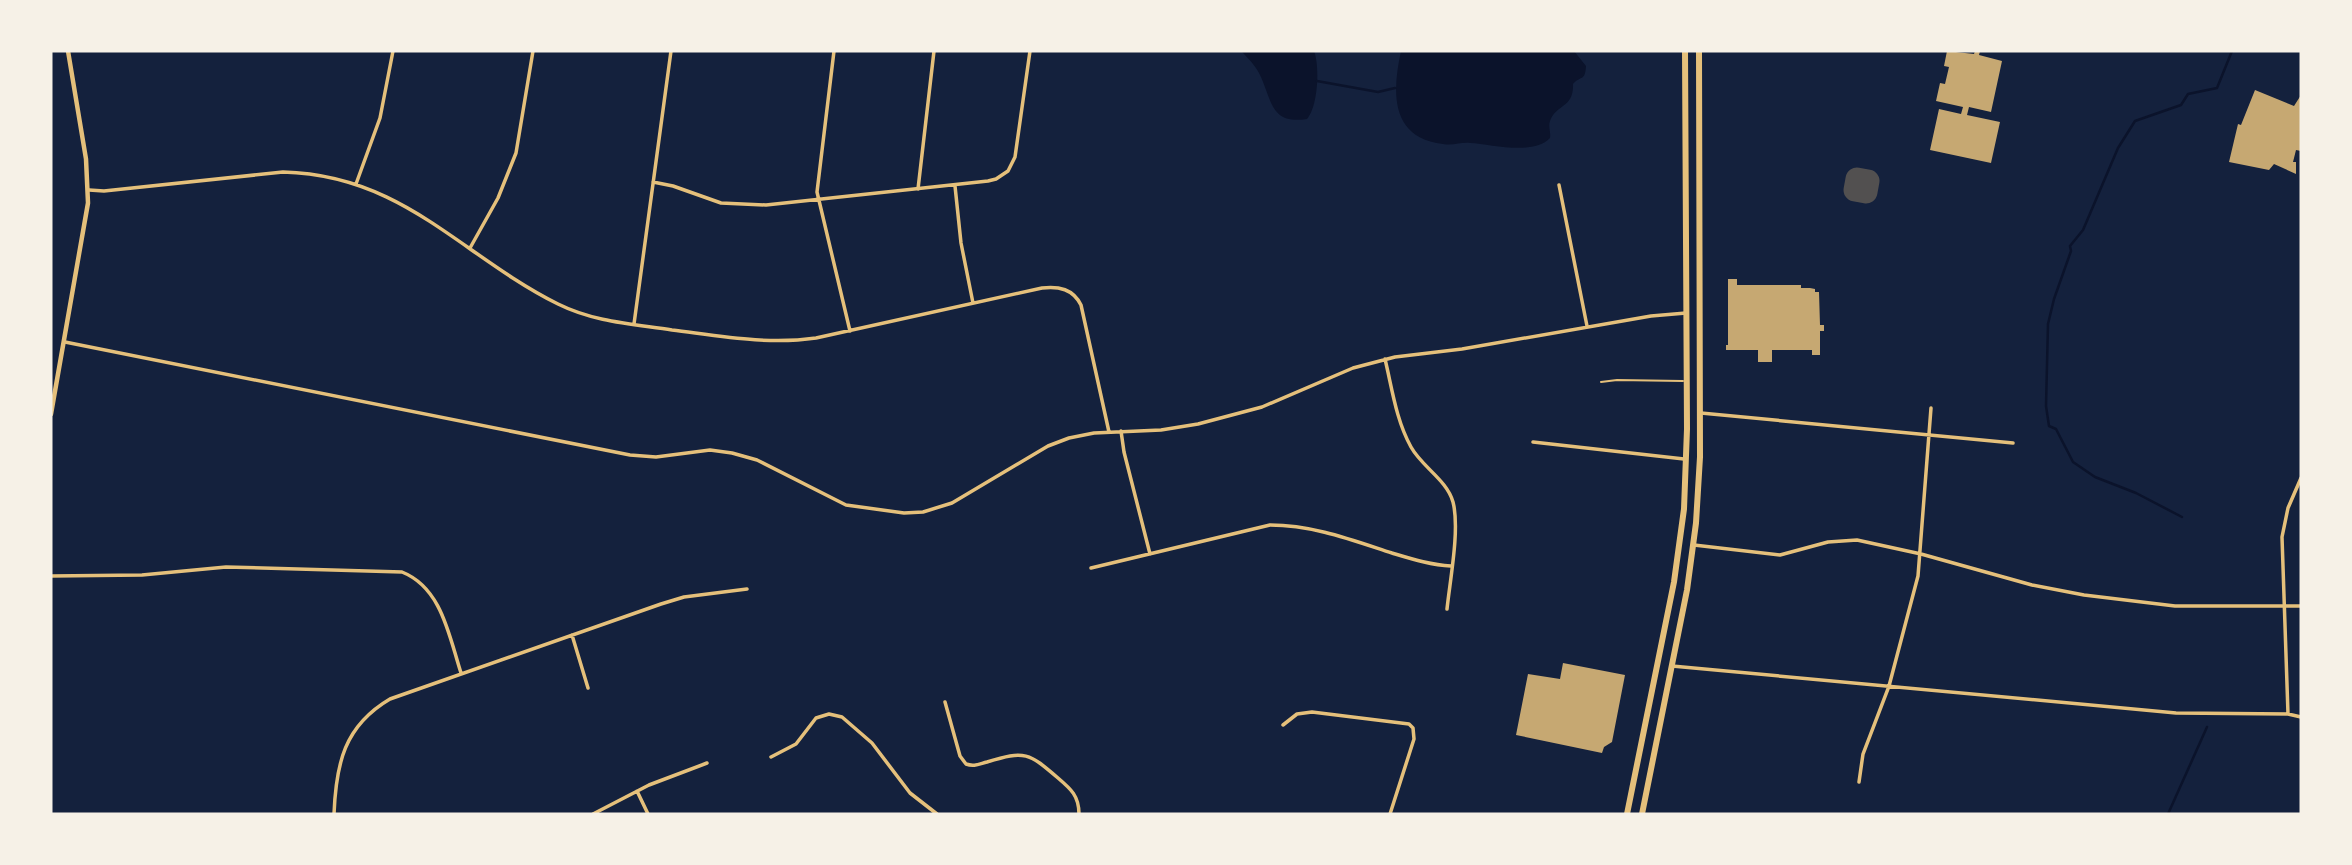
<svg xmlns="http://www.w3.org/2000/svg" width="2352" height="865" font-family="'Open Sans',sans-serif">
  <style>
    .water { fill: #0b132b }
    .lines { fill: none; stroke-linecap: round; stroke-linejoin: round }
    .stream { stroke: #0b132b; stroke-width: 2.5 }
    .taxiway { stroke: #525050; stroke-width: 23 }
    .building { fill: #c6a872 }
    .service { stroke: #e5c07b; stroke-width: 2 }
    .minor { stroke: #e5c07b; stroke-width: 3.5 }
    .tertiary { stroke: #e5c07b; stroke-width: 4.5 }
    .trunk { stroke: #e5c07b; stroke-width: 6 }
  </style>
  <rect width="100%" height="100%" fill="#14213d"/>
  <!-- water -->
  <path class="water" d="M1241,51H1314C1320,66 1318,107 1307,119C1269,125 1272,98 1259,73C1254,64 1248,58 1241,51Z
    M1401,51H1574L1586,66C1585,82 1581,75 1573,84C1574,108 1556,104 1550,121C1548,127 1551,132 1550,138C1533,156 1491,144 1470,143C1461,142 1453,146 1443,144C1390,138 1392,92 1401,51Z"/>
  <g class="lines">
    <!-- stream -->
    <path class="stream" d="M1317,81L1378,92L1395,88
      M2182,517L2136,493L2095,477L2073,462L2056,429L2049,426L2046,406L2048,324L2054,299L2071,251L2070,246L2083,230L2118,148L2135,121L2181,105L2188,94L2217,88L2232,51
      M2168,814L2207,727"/>
    <!-- taxiway -->
    <path class="taxiway" d="M1857,179L1868,181L1866,192L1855,190Z"/>
  </g>
  <!-- building -->
  <path class="building" d="M1947,51L1974,54L1975,51H1980L1979,55L2002,61L1991,112L1969,107L1967,115L2000,122L1991,163L1930,150L1939,109L1961,114L1963,107L1936,101L1940,83L1945,84L1949,67L1944,66Z
    M2255,90L2294,106L2301,95V151L2296,150L2293,162H2296V174L2274,164L2269,170L2229,162L2238,124L2241,125Z
    M1728,279H1737V285H1801V288H1810L1815,289V292H1819L1820,325H1824V331H1820V355H1812V350H1772V362H1758V350H1726V345H1728Z
    M1563,663L1625,675L1612,742L1604,747L1602,753L1516,735L1528,674L1560,679Z"/>
  <g class="lines">
    <!-- service -->
    <path class="service" d="M1601,382L1617,380L1683,381"/>
    <!-- minor -->
    <path class="minor" d="M834,51L817,192L850,331
      M653,182L673,186L721,203L766,205L988,181L996,179L1008,171L1015,157L1030,51
      M356,184L380,118L393,51
      M1559,185L1587,326
      M955,186L961,243L973,303
      M918,189L934,51
      M89,190L104,191L283,172C403,175 460,255 558,304C594,322 633,324 672,330C720,336 767,345 816,338L1042,288C1059,286 1073,289 1081,305L1109,432
      M470,248L498,198L516,153L533,51
      M634,324L671,51
      M65,342L630,455L656,457L710,450L732,453L757,460L846,505L904,513L923,512L952,503L1048,446L1069,438L1094,433L1161,430L1198,424L1262,407L1353,368L1395,357L1462,349L1651,316L1686,313
      M1385,359C1392,388 1396,420 1411,447C1422,467 1447,480 1453,502C1460,529 1450,580 1447,609
      M1701,413L2013,443
      M1121,431L1124,452L1150,554
      M1533,442L1684,459
      M1694,545L1780,555L1828,542L1857,540L1921,554L2032,585L2084,595L2175,606H2301
      M1091,568L1270,525C1313,525 1352,540 1392,553C1412,559 1431,565 1451,566
      M51,576L142,575L226,567L402,572C442,588 449,636 461,673
      M572,635L588,688
      M1672,666L2176,713L2288,714L2301,717
      M945,702L960,756L966,764C974,767 979,764 987,762C1025,750 1029,753 1058,778C1071,789 1079,796 1079,814
      M2288,714L2282,537L2288,508L2301,478
      M1283,725L1297,714L1312,712L1409,724L1413,728L1414,739L1390,814
      M771,757L796,744L816,718L829,714L842,717L872,743L910,793L937,814
      M1859,782L1863,754L1889,686L1918,576L1931,408
      M637,791L648,814
      M334,814C336,764 344,726 390,699L661,604L684,597L747,589
      M593,814L649,785L707,763"/>
    <!-- tertiary -->
    <path class="tertiary" d="M51,414L88,203L86,159L68,51"/>
    <!-- trunk -->
    <path class="trunk" d="M1627,814L1674,582L1684,509L1687,429L1685,51
      M1642,814L1687,590L1696,523L1700,457L1699,51"/>
  </g>
  <!-- border -->
  <rect width="2352" height="865" fill="none" stroke="#f6f1e7" stroke-width="105"/>
</svg>
